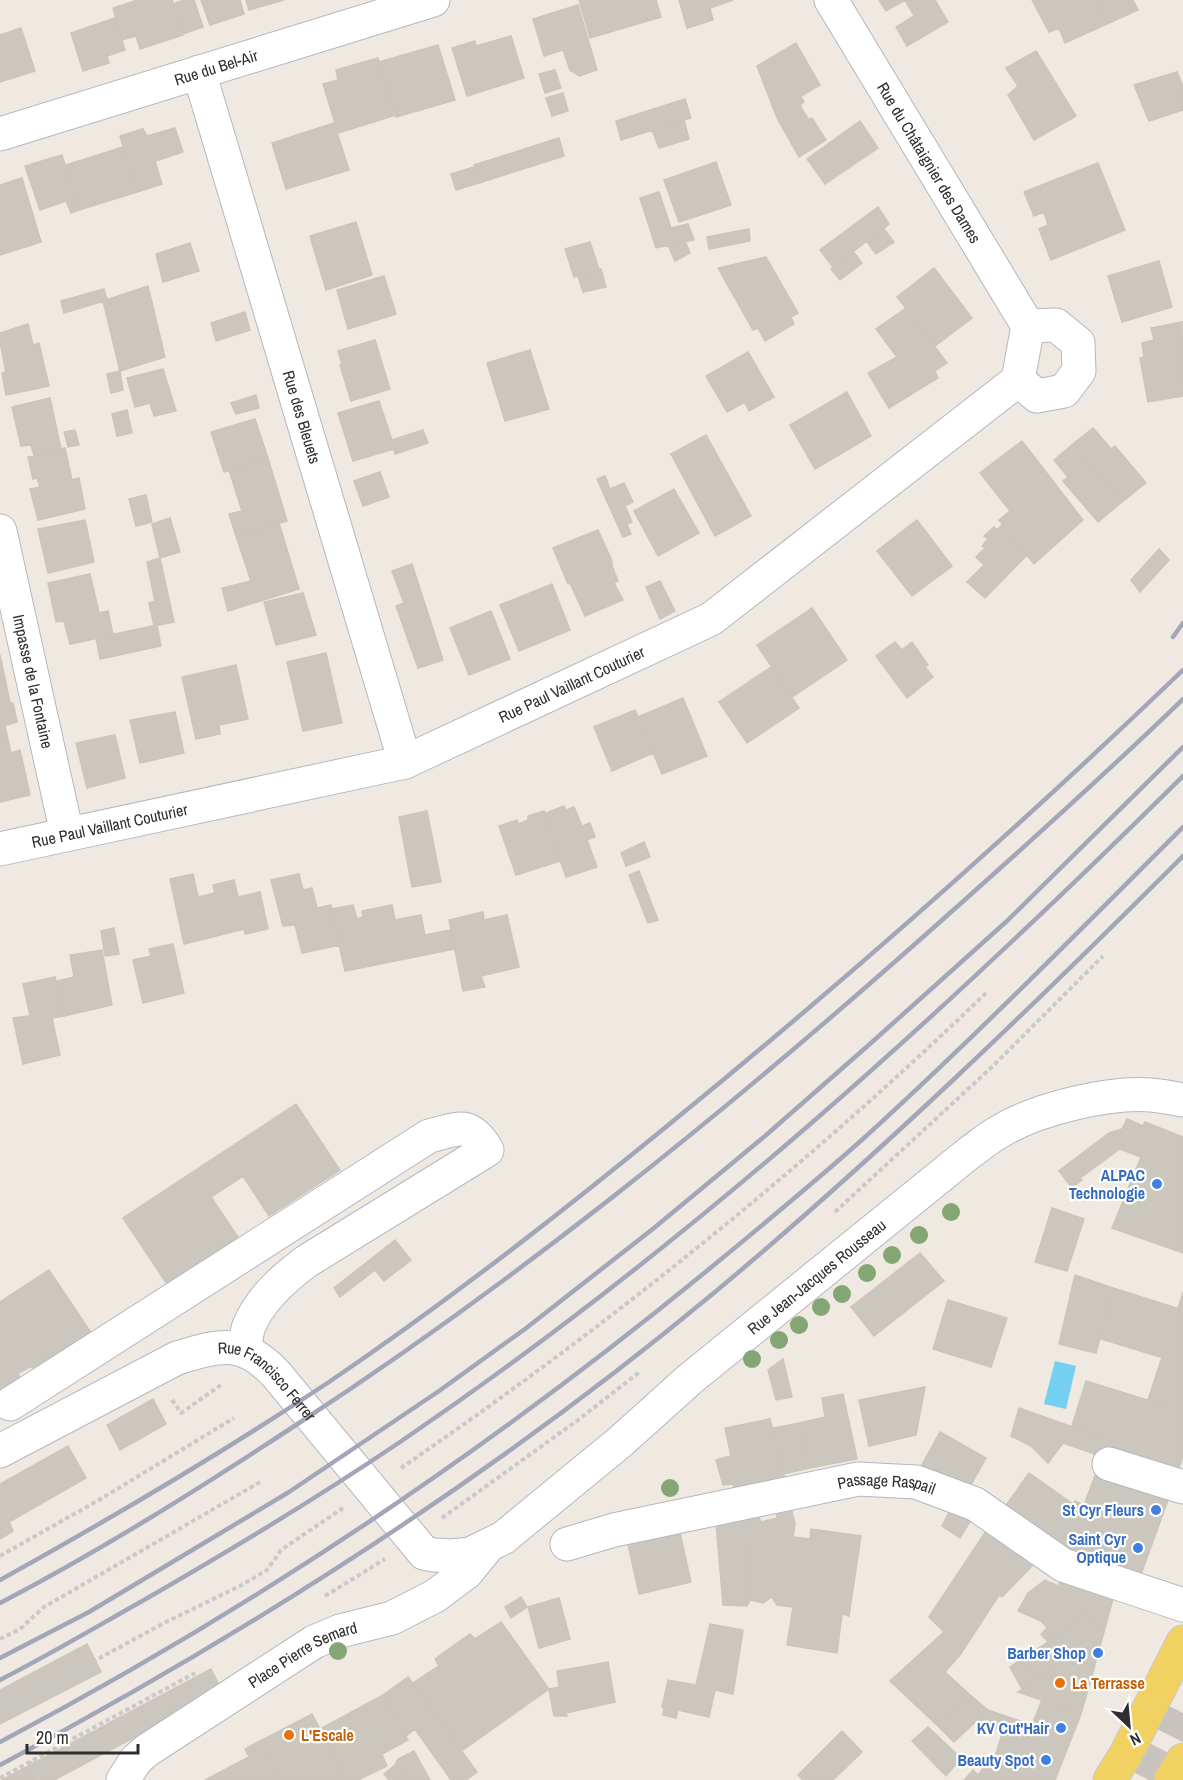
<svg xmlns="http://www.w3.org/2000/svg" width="1183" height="1780" font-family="'Archivo Narrow',sans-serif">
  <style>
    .water { fill: #75cff0 }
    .building { fill: #cbc7bf; stroke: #cbc5ba; stroke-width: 1.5 }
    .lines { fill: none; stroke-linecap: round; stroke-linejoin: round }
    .major-tunnel { stroke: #c8c4bd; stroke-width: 33; stroke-dasharray: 33 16; stroke-linecap: butt }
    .minor-casing { stroke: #b4b7c1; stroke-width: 35 }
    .major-casing { stroke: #c9c9c9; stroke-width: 35 }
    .path { stroke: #c9c9c9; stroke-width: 4; stroke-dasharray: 4.5 3; stroke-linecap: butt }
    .minor { stroke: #fff; stroke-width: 33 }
    .major { stroke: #f2d163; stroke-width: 33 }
    .rail { stroke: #a3a6b8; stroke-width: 4.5 }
    .tree { fill: #84a574 }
    .shop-dot { fill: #3f7fe0; stroke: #fff; stroke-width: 2 }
    .food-dot { fill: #e8710a; stroke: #fff; stroke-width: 2 }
    .labels { text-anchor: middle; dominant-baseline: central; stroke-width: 4.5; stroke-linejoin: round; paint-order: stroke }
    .street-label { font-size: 16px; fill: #2e2e2e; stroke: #fff }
    .shop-label { font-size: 16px; font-weight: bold; fill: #366cbe; stroke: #fff; text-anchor: end }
    .food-label { font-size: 16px; font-weight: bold; fill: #c56008; stroke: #fff; text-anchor: start }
  </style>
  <rect width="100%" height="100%" fill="#efe9e1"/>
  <!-- water -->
  <path class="water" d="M1055,1361L1076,1366L1066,1409L1044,1404Z"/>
  <!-- building -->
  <path class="building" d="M138,0H172L183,35L140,49L136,36L122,40L113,8Z
    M184,0H194L203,27L183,34L173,4Z
    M201,0H240L244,14L210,25Z
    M246,0H284L249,10Z
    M579,0H656L661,17L590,38Z
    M679,0H733L710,8L713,20L687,28Z
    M879,0H935L948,22L907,46L896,27L914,16L905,0L886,11Z
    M1032,0H1096L1107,24L1065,43L1059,28L1049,32Z
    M1096,0H1133L1138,10L1107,24Z
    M578,5L597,70L579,76L570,70L563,50L544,56L533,19Z
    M115,18L125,50L107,56L109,63L83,71L71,33Z
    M21,28L35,71L0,82V35Z
    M511,36L524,78L467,96L452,48L475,41L476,46Z
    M796,43L820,85L801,96L804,102L800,105L808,119L812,118L826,140L799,157L777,118L757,66Z
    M438,45L455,100L396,117L379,62Z
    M1036,51L1076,116L1034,140L1008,95L1018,86L1006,68Z
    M378,58L396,115L338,133L323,84L338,80L336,70Z
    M555,70L561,88L545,93L539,74Z
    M1177,72L1183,87V110L1149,121L1134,85Z
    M563,93L568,111L552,116L546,98Z
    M685,99L691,118L621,140L616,121Z
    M684,120L689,139L659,148L652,130Z
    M860,121L878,148L825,184L807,159Z
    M334,123L349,170L286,189L272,143Z
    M175,128L183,152L155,161L162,184L137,192L120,136L143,129L147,136Z
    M559,138L564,156L479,183L474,165Z
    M123,147L137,192L79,210L66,165Z
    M62,155L79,210L71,213L66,201L40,210L25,166Z
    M716,162L731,205L679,222L664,180Z
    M1098,163L1125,230L1051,260L1039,229L1048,225L1044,212L1034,216L1024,192Z
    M474,167L479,183L456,190L451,174Z
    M22,178L41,242L0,255V185Z
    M659,192L671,228L688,224L694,240L656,248L640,198Z
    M878,207L889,224L833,267L820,250Z
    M356,222L372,275L326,290L310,236Z
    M749,229L750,241L709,249L707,237Z
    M884,229L894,242L876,254L867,242Z
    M685,241L690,253L675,261L668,245Z
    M590,242L599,269L574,277L565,249Z
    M190,243L199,271L163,282L156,254Z
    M853,251L862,263L840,280L831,269Z
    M766,257L798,313L791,317L794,324L765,341L758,328L753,330L718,268Z
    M1159,261L1172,307L1122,322L1108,276Z
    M934,268L972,318L935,346L897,297Z
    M601,269L606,287L583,292L578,276Z
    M384,276L396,314L348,329L337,290Z
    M148,286L165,357L120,371L103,301Z
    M104,289L107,300L64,313L61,301Z
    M906,308L947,363L935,371L938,378L889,408L868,373L897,357L876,329Z
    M245,312L250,330L216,341L211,323Z
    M1182,322L1183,396L1148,402L1140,358L1144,357L1142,343L1154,340L1151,328Z
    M28,324L33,345L39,343L49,386L6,395L2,373L6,372L0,342V333Z
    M375,340L390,389L351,401L340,365L342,364L338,351Z
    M530,350L549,409L505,421L487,363Z
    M748,352L774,397L749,411L745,402L727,412L706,376Z
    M163,369L176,411L154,416L150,403L135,407L127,378Z
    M120,371L123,390L111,393L107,374Z
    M847,392L871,436L815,469L790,425Z
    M256,395L259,408L236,414L231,403Z
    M50,398L61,449L34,455L31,445L21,446L12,407Z
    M379,401L392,440L423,430L428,443L395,454L394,449L353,461L338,413Z
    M127,410L132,433L117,436L112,414Z
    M255,419L268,458L224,472L211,432Z
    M1093,428L1111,449L1115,446L1146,483L1122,502L1073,444Z
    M75,430L79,445L68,447L64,432Z
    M706,435L751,516L715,536L671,454Z
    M1022,441L1083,520L1034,564L999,520L1010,511L980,473Z
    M1073,444L1122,502L1098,522L1063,481L1068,477L1054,460Z
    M65,448L72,480L79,478L85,509L38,520L30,489L40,487L37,478L33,479L28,457Z
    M268,458L287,521L236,536L229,514L242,511L229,470Z
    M380,472L389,497L363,506L354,481Z
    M605,476L610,489L624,483L633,502L625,506L632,522L627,524L631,534L623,537L597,479Z
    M674,489L699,533L658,556L634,511Z
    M146,495L152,522L136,526L129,499Z
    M170,518L180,552L160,558L152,524Z
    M85,520L94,562L48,573L38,529Z
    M917,520L952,566L912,596L877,551Z
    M279,523L299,589L228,611L222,588L251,581L236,536Z
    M1002,525L1027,555L985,598L967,582L984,565L976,557L985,548L982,546L988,539L984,536L994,527L997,530Z
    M598,530L612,561V566L618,581L614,583L623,600L585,616L570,583L568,584L553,548Z
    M1159,549L1169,560L1140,592L1131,580Z
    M160,558L174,622L154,626L149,603L155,601L147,562Z
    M412,564L443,660L418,668L396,606L404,603L392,571Z
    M90,574L99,613L108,611L113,635L70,644L64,621L56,622L48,583Z
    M660,581L675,611L660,619L646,587Z
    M552,584L570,630L519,651L500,605Z
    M303,593L316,635L276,645L264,602Z
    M812,608L847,660L792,697L757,645Z
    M491,611L510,659L469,675L450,628Z
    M157,625L161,646L100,659L96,638Z
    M895,642L902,650L912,642L928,665L925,667L933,677L907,698L876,656Z
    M326,653L342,723L303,731L287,662Z
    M0,655L10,703H13L17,722L0,727Z
    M236,665L248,719L219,725L220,734L196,739L182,677Z
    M771,667L799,708L747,743L719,702Z
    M683,698L707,756L662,774L638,717Z
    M635,710L653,753L612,771L594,727Z
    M175,712L184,753L140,763L130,720Z
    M5,726L11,753L20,750L30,795L0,802V727Z
    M115,735L125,778L87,788L76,743Z
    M564,806L566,810L574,807L582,826L590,823L595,837L587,840L597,867L566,877L544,814Z
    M427,811L441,882L412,887L399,817Z
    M544,811L560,861L516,875L499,826L517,820L519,824L528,820V816Z
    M644,842L650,857L626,866L621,853Z
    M639,871L658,920L648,923L629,875Z
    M193,874L198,897L215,893L213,885L234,880L238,897L260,892L268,929L245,934L244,929L184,944L170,879Z
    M299,874L303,890L312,888L317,908L331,905L340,945L302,953L295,925L283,926L271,880Z
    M353,905L357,919L363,917L362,911L392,905L395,920L421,915L425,935L451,930L455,949L345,971L331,909Z
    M483,912L484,920L507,915L519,967L481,976L485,987L463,991L449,920Z
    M114,928L119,954L105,956L101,931Z
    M173,944L184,993L143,1003L133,960L151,956L149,949Z
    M102,950L112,1005L64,1016L57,981L74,977L70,955Z
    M55,977L64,1016L52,1018L60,1055L23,1064L13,1018L30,1016L23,984Z
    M296,1104L340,1170L269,1216L243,1176L211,1197L238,1237L167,1284L123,1218Z
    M1127,1119L1143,1126L1145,1122L1183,1137V1253L1112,1228L1141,1157L1120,1149L1080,1178L1082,1180L1072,1188L1059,1171L1109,1133L1122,1129Z
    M1052,1208L1084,1219L1067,1271L1035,1262Z
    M395,1240L411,1260L384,1281L375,1270L340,1297L334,1288Z
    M920,1253L944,1281L874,1336L851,1307Z
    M49,1270L92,1334L35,1370L32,1366L18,1373L20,1381L0,1394V1302Z
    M1075,1275L1113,1288L1096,1353L1059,1344Z
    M1113,1288L1183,1310V1364L1101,1339Z
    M1183,1292V1310L1178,1309Z
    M948,1300L1007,1318L991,1367L933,1349Z
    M1162,1357L1183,1364V1411L1148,1400Z
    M783,1359L792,1397L776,1400L768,1370Z
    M1086,1381L1183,1411V1456L1176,1477L1110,1456L1115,1442L1072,1426Z
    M925,1387L916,1435L869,1446L859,1400Z
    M843,1394L857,1459L810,1468L799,1423L825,1417L822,1398Z
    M153,1399L166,1424L120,1450L107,1425Z
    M1019,1408L1115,1442L1110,1456L1106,1458L1063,1443L1048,1463L1031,1446L1011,1436Z
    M770,1419L786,1483L736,1493L733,1484L723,1485L716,1460L731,1456L725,1428Z
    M799,1423L810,1468L783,1474L773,1428Z
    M940,1432L986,1458L964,1497L918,1472Z
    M68,1446L86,1478L9,1522L13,1531L0,1539V1484Z
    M1098,1468L1171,1492L1141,1574L1063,1554L1002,1511L1029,1473L1073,1504L1075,1501L1084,1505Z
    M953,1505L971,1520L960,1538L942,1526Z
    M791,1507L795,1524L793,1537L810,1539L811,1529L861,1536L849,1616L842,1614L837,1653L787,1645L793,1607L777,1605L772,1597L763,1603L750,1600L742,1517L758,1515L761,1522L777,1518L776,1511Z
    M742,1517L750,1600L747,1606L723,1605L716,1523Z
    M986,1531L1032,1566L1002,1597L999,1595L960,1655L945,1672L970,1695L939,1727L890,1681L944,1632L929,1617Z
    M680,1533L691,1582L639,1594L628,1544Z
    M1061,1579L1114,1595L1104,1632L1082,1611L1056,1637L1041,1621L1018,1611L1028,1593L1045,1580L1058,1586Z
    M521,1597L527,1607L511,1618L505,1607Z
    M559,1598L570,1639L539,1648L528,1607Z
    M1082,1611L1104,1632L1094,1668L1075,1655L1034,1680L1022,1659L1048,1642L1041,1634L1048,1627L1056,1637Z
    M501,1622L549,1689L463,1750L413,1683L439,1666L435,1659L470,1634L475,1639Z
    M710,1624L743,1630L733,1694L715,1690L709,1717L678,1710L676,1718L663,1715L664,1707H662L668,1680L696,1685Z
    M87,1644L101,1672L0,1724V1690Z
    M1075,1655L1094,1668L1081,1714L1018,1692Z
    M1022,1659L1034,1680L1022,1689L1010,1667Z
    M608,1662L615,1702L566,1713L567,1716H554L549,1689L559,1687L557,1671Z
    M211,1669L222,1691L54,1780H2Z
    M408,1677L477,1772L466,1780H451L415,1729L406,1736L383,1695Z
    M383,1695L408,1740L382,1754L387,1766L358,1780H347L320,1729Z
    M970,1695L988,1710L954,1742L939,1727Z
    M1042,1700L1081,1714L1055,1780H1036L993,1763L1003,1731L977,1721L988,1710L1032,1725Z
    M312,1714L320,1729L347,1780H280L260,1741Z
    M928,1727L961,1758L946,1776L912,1741Z
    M842,1731L862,1752L833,1780H803L798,1775Z
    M260,1741L280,1780H205L249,1757L245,1749Z
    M414,1751L430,1780H407L395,1765L398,1759Z
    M989,1761L993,1763L1036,1780H983L978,1775Z
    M395,1765L407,1780H389L384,1774Z
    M973,1770L983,1780H964Z
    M27,1773L28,1776L39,1780H14Z"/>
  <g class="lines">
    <!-- major-tunnel -->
    <path class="major-tunnel" d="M1149,1780L1183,1713"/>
    <!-- minor casing -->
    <g class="minor-casing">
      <g id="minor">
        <path id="s1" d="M831,0L1028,326"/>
        <path id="s2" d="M199,72L405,762"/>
        <path id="s3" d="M0,134L433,0"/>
        <path d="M1018,380L1037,396L1064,391L1079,371L1078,343L1056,325L1028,326"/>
        <path id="s4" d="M0,531L67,834"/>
        <path id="s5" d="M0,849L405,762L711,619L1018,380L1028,326"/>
        <path d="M10,1404L429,1136C459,1129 469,1120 487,1150L307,1261C284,1278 260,1299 249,1326C246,1333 246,1342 245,1350"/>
        <path id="s6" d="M0,1451L177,1358C220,1345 242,1338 276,1374L424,1553L434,1555L452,1556L470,1554L503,1538L620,1442L690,1379L969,1153C979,1146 988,1138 999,1132C1036,1109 1107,1092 1151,1095C1162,1096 1172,1098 1183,1100"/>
        <path d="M1109,1464L1183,1487"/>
        <path id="s7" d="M567,1544L614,1530L858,1479L916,1482L975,1504L1063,1565L1183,1605"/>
        <path id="s8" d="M123,1780L136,1760L146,1751L314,1642L340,1631L392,1618L435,1596L467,1572L488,1546"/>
      </g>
    </g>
    <!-- major casing -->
    <g class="major-casing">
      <path id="major" d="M1110,1780L1126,1754L1183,1642
        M1171,1780L1183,1760"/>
    </g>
    <!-- path -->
    <path class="path" d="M835,1212L993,1066L1103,956
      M172,1400L181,1413L221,1385
      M401,1468C608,1326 806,1167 987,992
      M442,1518L578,1420L641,1371
      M0,1556L99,1500L234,1418
      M325,1596L385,1559
      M0,1639L20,1629L44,1607L262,1481
      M0,1712L166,1622L240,1586L267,1570L281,1550L343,1508
      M30,1762L39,1780
      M0,1778L195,1673"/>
    <!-- minor -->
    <use href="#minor" class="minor"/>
    <!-- major -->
    <use href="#major" class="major"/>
    <!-- rail -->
    <path class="rail" d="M1173,637L1183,623
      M0,1580C112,1518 222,1453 329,1382C466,1289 595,1186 723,1080C881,949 1035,812 1183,670
      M0,1603C102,1550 200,1488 296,1425C512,1284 713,1122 906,952C1000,869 1093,786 1183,699
      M0,1658L89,1612L289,1492L439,1391L525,1329L654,1228L765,1136L871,1043L1007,921L1183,747
      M0,1680C49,1655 96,1627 144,1600C231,1550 317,1498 400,1442C684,1249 940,1017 1183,776
      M0,1742C254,1608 493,1447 714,1265C765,1223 816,1181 864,1138C974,1038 1078,932 1183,827
      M0,1765C252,1631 495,1475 715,1292C879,1155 1032,1007 1183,856"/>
  </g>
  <!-- trees -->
  <g class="tree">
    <circle cx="951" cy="1212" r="9"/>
    <circle cx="919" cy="1235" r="9"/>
    <circle cx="892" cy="1255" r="9"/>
    <circle cx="867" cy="1273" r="9"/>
    <circle cx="842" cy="1294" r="9"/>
    <circle cx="821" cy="1307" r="9"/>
    <circle cx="799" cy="1325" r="9"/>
    <circle cx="779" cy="1340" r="9"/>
    <circle cx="752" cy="1359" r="9"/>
    <circle cx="670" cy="1488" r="9"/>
    <circle cx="338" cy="1651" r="9"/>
  </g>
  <!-- markers -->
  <g class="shop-dot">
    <circle cx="1157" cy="1184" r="6"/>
    <circle cx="1156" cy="1510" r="6"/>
    <circle cx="1138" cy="1548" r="6"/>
    <circle cx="1098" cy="1653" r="6"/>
    <circle cx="1061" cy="1728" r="6"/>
    <circle cx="1046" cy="1760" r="6"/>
  </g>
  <g class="food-dot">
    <circle cx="1060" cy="1683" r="6"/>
    <circle cx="289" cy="1735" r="6"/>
  </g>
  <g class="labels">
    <!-- street labels -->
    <g class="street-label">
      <text stroke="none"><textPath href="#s3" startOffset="226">Rue du Bel-Air</textPath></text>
      <text stroke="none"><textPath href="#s1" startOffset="190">Rue du Châtaignier des Dames</textPath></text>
      <text stroke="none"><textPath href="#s2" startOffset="360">Rue des Bleuets</textPath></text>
      <text stroke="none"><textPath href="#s4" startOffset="154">Impasse de la Fontaine</textPath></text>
      <text stroke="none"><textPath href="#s5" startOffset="598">Rue Paul Vaillant Couturier</textPath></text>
      <text stroke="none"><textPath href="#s5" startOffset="112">Rue Paul Vaillant Couturier</textPath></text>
      <text stroke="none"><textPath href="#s6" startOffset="1032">Rue Jean-Jacques Rousseau</textPath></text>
      <text stroke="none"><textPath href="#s6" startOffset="304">Rue Francisco Ferrer</textPath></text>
      <text stroke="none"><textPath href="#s7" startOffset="327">Passage Raspail</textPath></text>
      <text stroke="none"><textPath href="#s8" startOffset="222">Place Pierre Semard</textPath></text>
    </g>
    <!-- shop labels -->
    <g class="shop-label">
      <text x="1145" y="1175">ALPAC<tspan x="1145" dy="18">Technologie</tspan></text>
      <text x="1144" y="1510">St Cyr Fleurs</text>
      <text x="1126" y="1539">Saint Cyr<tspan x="1126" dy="18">Optique</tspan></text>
      <text x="1086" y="1653">Barber Shop</text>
      <text x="1049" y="1728">KV Cut'Hair</text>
      <text x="1034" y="1760">Beauty Spot</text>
    </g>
    <!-- food labels -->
    <g class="food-label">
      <text x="1072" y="1683">La Terrasse</text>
      <text x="301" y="1735">L'Escale</text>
    </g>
  </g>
  <!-- north arrow -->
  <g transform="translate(1129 1726) rotate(154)" stroke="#ffffff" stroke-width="4.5" paint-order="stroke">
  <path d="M0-4.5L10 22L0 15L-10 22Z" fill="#2e2e2e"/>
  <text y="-9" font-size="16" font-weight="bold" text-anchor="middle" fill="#2e2e2e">N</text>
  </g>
  <!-- scale -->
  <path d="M27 1744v9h111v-9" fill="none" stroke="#2e2e2e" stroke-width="3"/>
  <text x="36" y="1744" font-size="18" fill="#2e2e2e" stroke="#ffffff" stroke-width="4.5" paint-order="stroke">20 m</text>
</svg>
